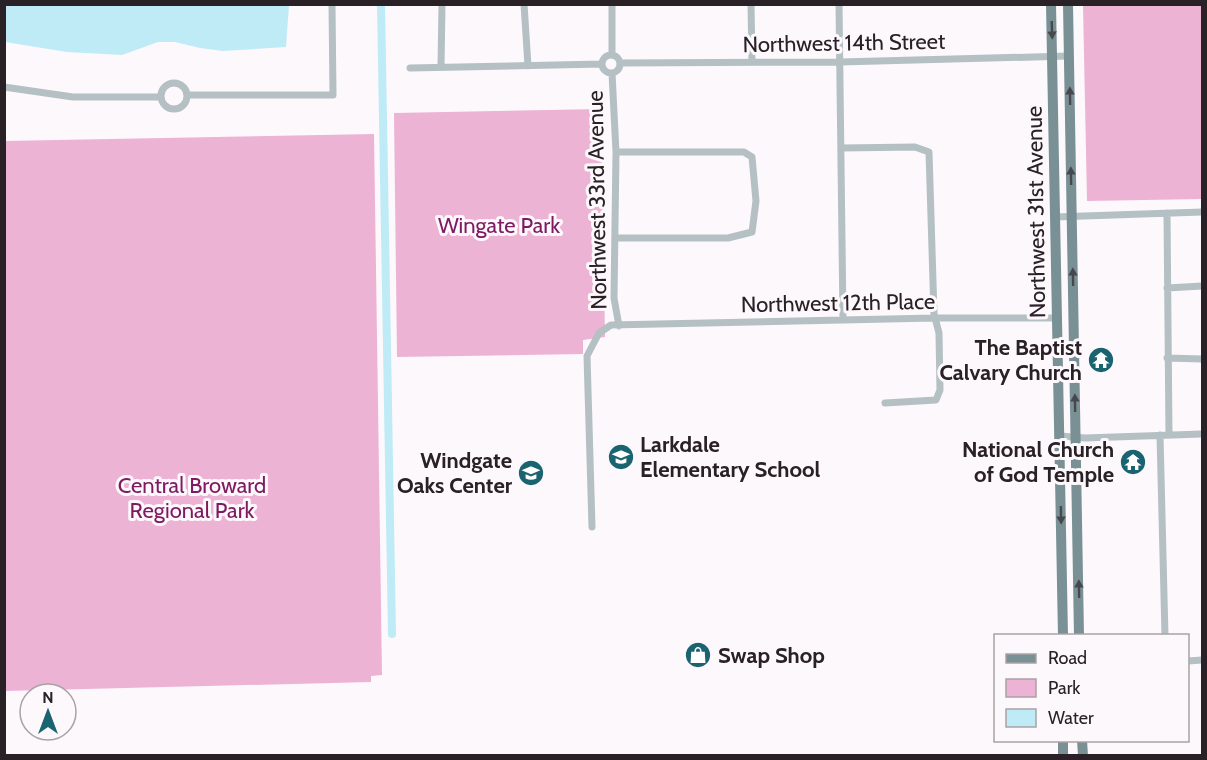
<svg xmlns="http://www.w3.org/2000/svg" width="1207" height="760" font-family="Cabin,sans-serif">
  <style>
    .green { fill: #ecb3d5 }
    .water { fill: #beebf6 }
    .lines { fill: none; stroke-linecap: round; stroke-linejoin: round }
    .canal { stroke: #beebf6; stroke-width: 8 }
    .minor { stroke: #b4c0c3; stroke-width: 7 }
    .primary { stroke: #799095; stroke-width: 10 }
    .oneway { fill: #46484d }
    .labels { text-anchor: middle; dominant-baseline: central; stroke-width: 6; stroke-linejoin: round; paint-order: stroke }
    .street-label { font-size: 22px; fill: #2a2126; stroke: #fdf8fb }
    .park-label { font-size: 22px; fill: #7d1a61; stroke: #fdf8fb }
    .poi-label { font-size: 22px; font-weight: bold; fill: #2a2126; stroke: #fdf8fb; text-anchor: end }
  </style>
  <rect width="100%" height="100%" fill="#fdf8fb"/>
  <!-- green -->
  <path class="green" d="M1083,5H1202V199L1087,201Z
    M601,109L605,337L583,340V354L397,357L394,113Z
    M374,134L382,675L371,676V682L5,691V141Z"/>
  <!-- water -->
  <path class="water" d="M115,4L289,5L286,47L223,51L200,48L175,42H158L122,55L67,52L5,42V5Z"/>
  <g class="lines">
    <!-- canal -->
    <path class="canal" d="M381,4L392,634"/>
    <!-- minor -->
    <path class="minor" d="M524,4L528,66
      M751,4L752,62
      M839,4L843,320
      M612,55V4
      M602 64a9 9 0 1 1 18 0a9 9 0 1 1-18 0Z
      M620,63L840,62L1069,56
      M441,67L442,4
      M410,68L602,64
      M612,73L616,152L614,298L619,326
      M161 96a13 13 0 1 1 26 0a13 13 0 1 1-26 0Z
      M4,87L73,97H161
      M187,95H333L332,4
      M841,148L915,147L929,152L934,314L939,333L940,390L936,400L885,403
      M1167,213L1169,435
      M1055,217L1202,212
      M615,238H728L752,232L756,201L752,157L744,152H616
      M1167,288L1202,286
      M1167,358L1202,359
      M1160,435L1165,636
      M1060,436L1085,438L1202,434
      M592,527L587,356L599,333L611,325L934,318H1057
      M1188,661L1202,660"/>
    <!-- primary -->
    <path class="primary" d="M1051,4L1063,636
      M1068,4L1079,636
      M1063,740V756
      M1082,740L1083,756"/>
  </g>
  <!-- one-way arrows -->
  <defs><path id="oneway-solid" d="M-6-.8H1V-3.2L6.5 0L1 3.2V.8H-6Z" transform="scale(1.5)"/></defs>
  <g class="oneway">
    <use href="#oneway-solid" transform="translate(1052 30) rotate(88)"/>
    <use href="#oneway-solid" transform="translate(1070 96) rotate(-91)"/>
    <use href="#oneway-solid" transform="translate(1071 176) rotate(-91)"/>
    <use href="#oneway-solid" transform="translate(1073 277) rotate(-91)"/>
    <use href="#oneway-solid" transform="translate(1075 403) rotate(-91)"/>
    <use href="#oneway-solid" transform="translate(1061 515) rotate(89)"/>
    <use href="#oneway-solid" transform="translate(1079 589) rotate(-91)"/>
  </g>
  <!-- icons -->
  <defs>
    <g id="temple-disc" transform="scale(1.35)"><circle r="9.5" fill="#1a6371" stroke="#fdf8fb"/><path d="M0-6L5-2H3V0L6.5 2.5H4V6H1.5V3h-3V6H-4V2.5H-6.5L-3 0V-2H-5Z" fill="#fff"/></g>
    <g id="school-disc" transform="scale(1.35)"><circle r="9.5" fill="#1a6371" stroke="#fdf8fb"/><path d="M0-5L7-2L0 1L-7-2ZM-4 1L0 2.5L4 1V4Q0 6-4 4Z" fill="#fff"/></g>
    <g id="shop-disc" transform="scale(1.35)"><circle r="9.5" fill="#1a6371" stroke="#fdf8fb"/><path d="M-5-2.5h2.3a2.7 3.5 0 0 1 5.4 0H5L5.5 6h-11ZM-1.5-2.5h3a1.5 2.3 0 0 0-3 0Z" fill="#fff"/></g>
  </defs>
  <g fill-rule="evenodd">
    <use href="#temple-disc" x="1101" y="360"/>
    <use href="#school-disc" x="621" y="457"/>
    <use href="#temple-disc" x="1133" y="462"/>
    <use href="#school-disc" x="531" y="473"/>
    <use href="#shop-disc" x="698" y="655"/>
  </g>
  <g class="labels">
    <!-- street labels -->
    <g class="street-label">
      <text transform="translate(844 43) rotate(-1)">Northwest 14th Street</text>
      <text transform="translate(597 200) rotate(-91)">Northwest 33rd Avenue</text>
      <text transform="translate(1036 212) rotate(-91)">Northwest 31st Avenue</text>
      <text transform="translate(838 303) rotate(-1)">Northwest 12th Place</text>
    </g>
    <!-- park labels -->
    <g class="park-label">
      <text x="499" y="225">Wingate Park</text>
      <text x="192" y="485">Central Broward<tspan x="192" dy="25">Regional Park</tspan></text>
    </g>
    <!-- poi labels -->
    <g class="poi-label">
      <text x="1082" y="347">The Baptist<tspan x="1082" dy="25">Calvary Church</tspan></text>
      <text x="640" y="444" text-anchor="start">Larkdale<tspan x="640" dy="25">Elementary School</tspan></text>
      <text x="1114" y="449">National Church<tspan x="1114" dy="25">of God Temple</tspan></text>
      <text x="512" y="460">Windgate<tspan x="512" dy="25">Oaks Center</tspan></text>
      <text x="718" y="655" text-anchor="start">Swap Shop</text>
    </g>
  </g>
  <!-- border -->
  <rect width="1207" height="760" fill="none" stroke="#2a2126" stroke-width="12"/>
  <!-- legend -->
  <rect x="994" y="634" width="195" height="108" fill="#fdf8fb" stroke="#a9a2a6" stroke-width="1.5"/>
  <rect x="1006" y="654" width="30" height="9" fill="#799095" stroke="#a9a2a6" stroke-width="1.5"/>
  <text x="1048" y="664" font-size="18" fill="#2a2126">Road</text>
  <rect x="1006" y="679" width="30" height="18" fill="#ecb3d5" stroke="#a9a2a6" stroke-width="1.5"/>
  <text x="1048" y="694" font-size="18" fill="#2a2126">Park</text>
  <rect x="1006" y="709" width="30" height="18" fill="#beebf6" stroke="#a9a2a6" stroke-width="1.5"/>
  <text x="1048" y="724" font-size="18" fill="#2a2126">Water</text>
  <!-- north arrow -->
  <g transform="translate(48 712)"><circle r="28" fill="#fdf8fb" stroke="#a9a2a6" stroke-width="1.5"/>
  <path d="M0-4.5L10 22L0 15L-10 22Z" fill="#1a6371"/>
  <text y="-9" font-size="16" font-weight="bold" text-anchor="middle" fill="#2a2126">N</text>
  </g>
</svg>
